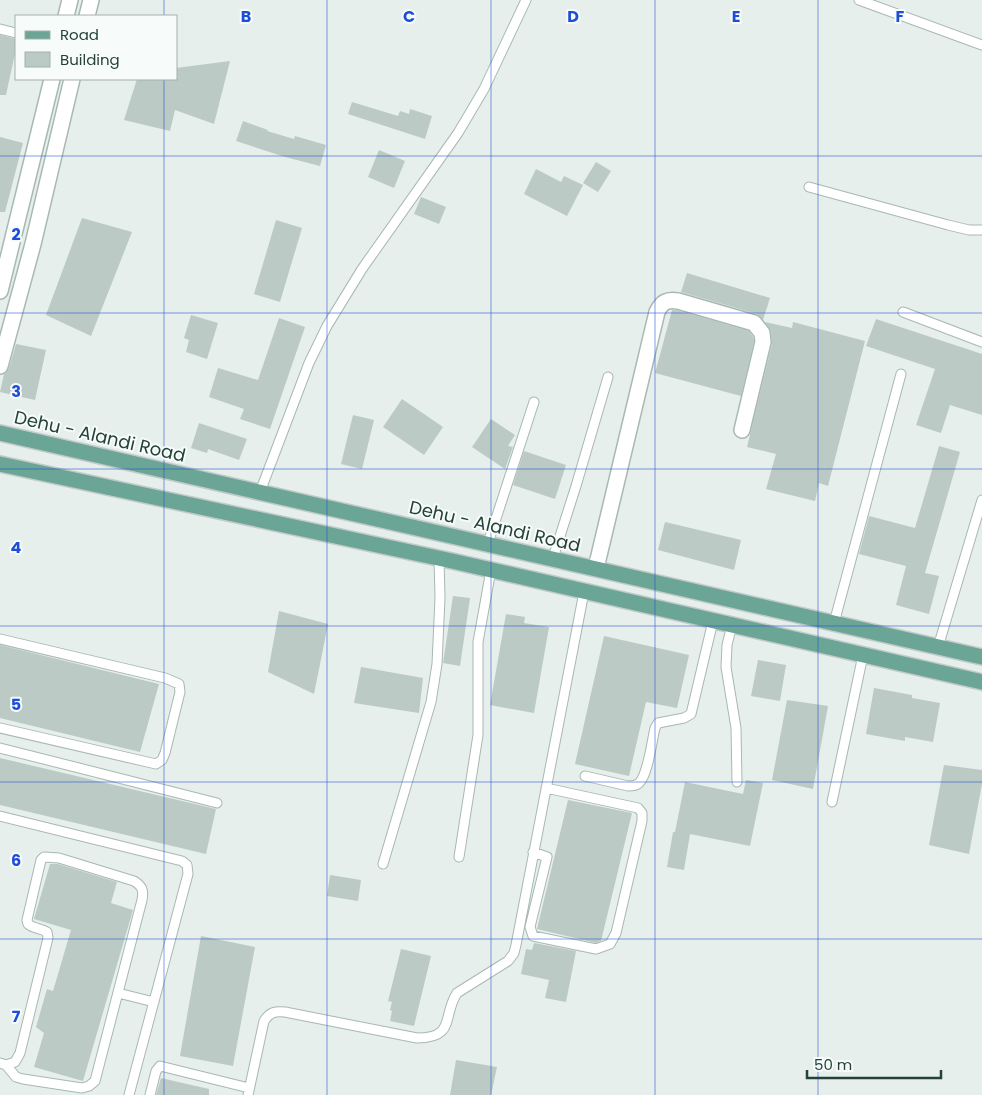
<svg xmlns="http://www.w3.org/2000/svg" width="982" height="1095" font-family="Poppins,sans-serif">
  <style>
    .building { fill: #bbcac4 }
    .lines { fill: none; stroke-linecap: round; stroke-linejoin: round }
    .lane-casing { stroke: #a8b8b2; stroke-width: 11 }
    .street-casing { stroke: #a8b8b2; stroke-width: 18 }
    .primary-casing { stroke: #c2cac8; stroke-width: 18 }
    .lane { stroke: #fff; stroke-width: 9 }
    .street { stroke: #fff; stroke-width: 15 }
    .primary { stroke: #6aa596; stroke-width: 15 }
    .grid { fill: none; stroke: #1d4ed8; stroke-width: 1; stroke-opacity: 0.55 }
    .labels { text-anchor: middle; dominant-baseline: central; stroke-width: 4; stroke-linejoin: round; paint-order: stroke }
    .street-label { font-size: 18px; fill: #24423a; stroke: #f7fbf9 }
    .grid-label { font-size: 16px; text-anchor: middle; font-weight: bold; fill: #1d4ed8; stroke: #f7fbf9; stroke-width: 4; stroke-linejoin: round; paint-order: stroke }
  </style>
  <rect width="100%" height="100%" fill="#e6efeb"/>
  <!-- building -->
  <path class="building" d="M0,35L16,39V49L6,95H0Z
    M230,61L214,124L175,110L170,131L124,120L137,79H176V68Z
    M352,102L398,116L400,111L409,114L410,109L432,116L425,139L348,114Z
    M243,121L268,130L267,131L294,139L295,136L326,145L320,166L285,157L236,141Z
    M0,137L23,143L5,212H0Z
    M379,150L405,161L394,188L368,177Z
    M596,162L611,171L598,192L583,183Z
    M536,169L561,182L564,176L583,185L567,216L524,194Z
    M421,197L446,207L439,224L414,214Z
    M82,218L132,232L91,336L46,315Z
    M276,220L302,228L280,302L254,294Z
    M687,273L770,298L763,320L757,314L681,292Z
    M672,310H676L749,331L753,337L754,341L741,396L655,373Z
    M191,315L218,323L207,359L186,352L189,340L184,338Z
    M279,318L305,327L270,429L240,419L244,409L209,397L218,368L258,380Z
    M876,319L982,354V415L950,405L941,433L916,425L935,369L866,346Z
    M765,322L792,328L793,322L865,341L828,486L819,483L815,501L766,489L776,454L747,447L772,344L771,331Z
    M16,344L46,350L35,400L0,392L4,374L9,368Z
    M402,399L443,427L424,455L383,427Z
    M353,415L374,420L362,469L341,464Z
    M491,419L515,435L508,446L513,447L505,469L472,447Z
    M199,423L247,439L239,460L208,449L207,453L191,448Z
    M939,446L960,452L925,573L939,576L929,614L896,605L906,566L859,554L869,516L915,528Z
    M524,451L566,465L555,499L513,485Z
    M665,522L741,540L734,570L658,550Z
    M453,596L470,598L460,666L443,663Z
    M279,611L328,624L314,694L268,672Z
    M506,614L525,617L524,623L549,627L534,713L490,705Z
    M604,636L689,655L677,708L646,702L629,776L575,764Z
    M0,645L159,684L140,752L0,718Z
    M758,660L786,665L780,701L751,696Z
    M361,667L423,678L419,713L354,703Z
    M874,688L912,695V698L940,703L933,742L905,737V741L866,734Z
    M787,700L828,706L813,789L772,780Z
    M0,758L216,809L206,854L0,805Z
    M944,765L982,770V784L969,854L929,845Z
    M746,780L763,783L750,846L690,834L684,870L667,867L673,832H675L685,782L743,794Z
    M568,800L632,813L601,941L596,943L537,929Z
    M50,864H58L117,882L111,903L133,910L83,1081L34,1067L44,1033L36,1027L47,989L53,991L71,930L34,919Z
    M330,875L361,880L358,901L327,896Z
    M201,936L255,947L233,1066L180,1056Z
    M534,943L576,951L566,1002L545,998L549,980L521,974L526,949L532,950Z
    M401,949L431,956L414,1026L390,1021L392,1011L390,1010L392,1002L388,1001Z
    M456,1060L497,1067L491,1095H450Z
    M161,1078L209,1089V1095H156Z"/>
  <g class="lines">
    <!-- lane casing -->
    <g class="lane-casing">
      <path id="lane" d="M859,0L982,45
        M0,29L16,33
        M809,187L948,225L969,230H982
        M903,312L982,342
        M260,492L309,363L327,326L362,269L458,133L484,89L526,0
        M488,543L534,402
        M553,558L576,486L608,377
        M834,623L901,374
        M732,625L727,645L726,667L736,728L737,782
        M0,639L165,678L179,684L180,692L165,753L162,760L156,764L0,728
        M938,647L982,500
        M0,748L217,803
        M585,776L628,786C632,786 636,786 639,783C648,775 652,740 655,728L658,723L684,718L691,714L713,621
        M832,802L863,655
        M0,816L182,861L187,865L188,874L129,1095
        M533,852L547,857L530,927L533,936L596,949L610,944L616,933L642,821V813L638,808L546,788
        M459,857L478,735V642L491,570
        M383,864L431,702L437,664L440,598L439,558
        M118,993L154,1002
        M0,1063L6,1065L15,1062L20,1053L48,938L47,932C41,928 34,929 28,924L27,920L41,860L44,857L59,858L134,881C142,886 144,890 142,900L95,1081L89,1086L82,1088L23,1079L16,1077L6,1065
        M150,1095L156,1071L160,1066L249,1088
        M248,1095L264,1021C270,1012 275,1011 285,1012L417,1038C456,1038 442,1016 457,993L508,961L514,953L516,945L584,592"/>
    </g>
    <!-- street casing -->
    <g class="street-casing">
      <path id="street" d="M66,16L70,0
        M87,16L91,0
        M0,291L52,79
        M0,366L33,244L72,79
        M596,568L657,312C662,302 667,299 678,301L754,323L762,333L763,342L742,430"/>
    </g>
    <!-- primary casing -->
    <g class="primary-casing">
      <path id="primary" d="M0,433L982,657
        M0,464L452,561L982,682"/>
    </g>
    <!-- lane -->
    <use href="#lane" class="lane"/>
    <!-- street -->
    <use href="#street" class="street"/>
    <!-- primary -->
    <use href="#primary" class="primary"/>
  </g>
  <!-- grid -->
  <path class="grid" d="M164,0V16M327,0V1095M491,0V1095M655,0V1095M818,0V1095M164,79V1095M0,156H982M0,313H982M0,469H982M0,626H982M0,782H982M0,939H982"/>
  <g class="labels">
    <!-- street labels -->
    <g class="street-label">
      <text transform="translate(100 436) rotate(13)">Dehu - Alandi Road</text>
      <text transform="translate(495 526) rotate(13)">Dehu - Alandi Road</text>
    </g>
  </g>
  <g class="grid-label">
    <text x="246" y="22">B</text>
    <text x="409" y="22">C</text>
    <text x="573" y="22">D</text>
    <text x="736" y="22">E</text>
    <text x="900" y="22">F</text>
    <text x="16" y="240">2</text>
    <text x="16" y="397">3</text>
    <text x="16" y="553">4</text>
    <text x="16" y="710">5</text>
    <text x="16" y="866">6</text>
    <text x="16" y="1022">7</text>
  </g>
  <!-- legend -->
  <rect x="15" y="15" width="162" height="65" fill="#f7fbf9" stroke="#a3b1ad"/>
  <rect x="25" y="31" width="25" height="8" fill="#6aa596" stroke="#a3b1ad"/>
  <text x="60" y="40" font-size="15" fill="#24423a">Road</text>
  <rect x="25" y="52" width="25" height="15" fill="#bbcac4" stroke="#a3b1ad"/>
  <text x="60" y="65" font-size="15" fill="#24423a">Building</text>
  <!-- scale -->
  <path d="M807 1070v8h134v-8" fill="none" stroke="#24423a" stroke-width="2.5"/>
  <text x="814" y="1070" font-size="15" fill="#24423a" stroke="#f7fbf9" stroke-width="4" paint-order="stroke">50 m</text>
</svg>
